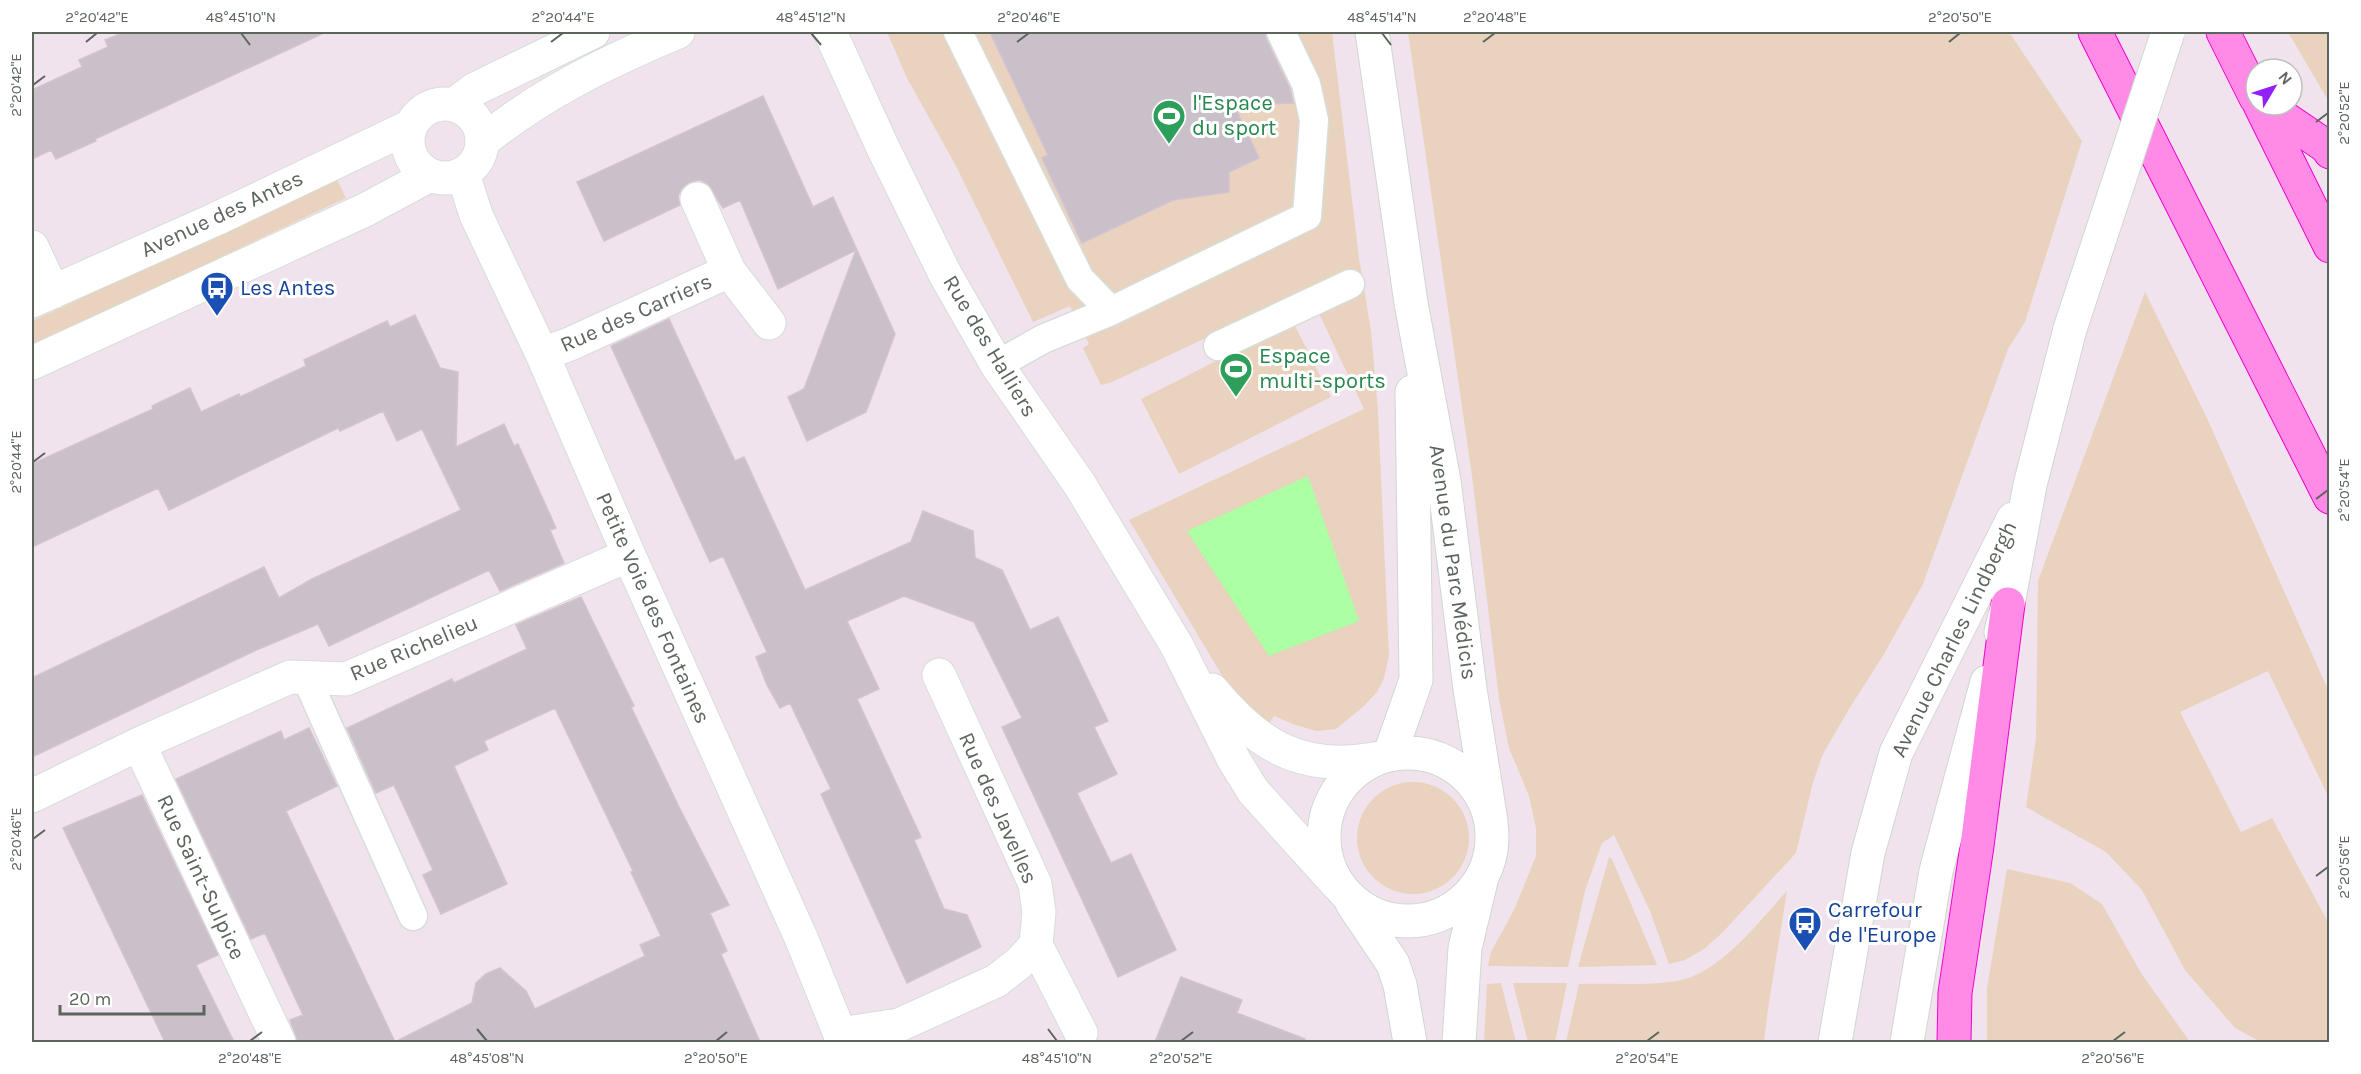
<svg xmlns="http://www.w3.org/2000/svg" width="2361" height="1074" font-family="Karla,sans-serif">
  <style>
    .green { fill: #e9d2be }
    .water { fill: #adffa4 }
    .building { fill: #cac0c9; stroke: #d5c1d2; stroke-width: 1.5 }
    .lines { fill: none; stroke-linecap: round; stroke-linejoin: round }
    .lane-casing { stroke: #d6ded7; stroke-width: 31 }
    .street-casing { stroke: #d6ded7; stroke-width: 35 }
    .secondary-casing { stroke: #ced8cf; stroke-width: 35 }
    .highway-casing { stroke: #f300cf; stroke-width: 35 }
    .lane { stroke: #fff; stroke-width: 28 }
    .street { stroke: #fff; stroke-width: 33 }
    .secondary { stroke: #fff; stroke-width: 33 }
    .highway { stroke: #ff8be7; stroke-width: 33 }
    .secondary-bridge-casing { stroke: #ced8cf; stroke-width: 35; stroke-linecap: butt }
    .secondary-bridge { stroke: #fff; stroke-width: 33 }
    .ticks { fill: none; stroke: #5b655c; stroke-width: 2 }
    .labels { text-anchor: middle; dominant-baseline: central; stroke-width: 6; stroke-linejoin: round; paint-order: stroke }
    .leisure-label { font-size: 22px; fill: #27864d; stroke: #fff; text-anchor: start }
    .street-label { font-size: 22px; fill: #5b655c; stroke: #fff }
    .transit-label { font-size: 22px; fill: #164399; stroke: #fff; text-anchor: start }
    .neatline { fill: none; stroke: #5b655c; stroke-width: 2 }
    .ticks-label { font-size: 15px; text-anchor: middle; fill: #5b655c }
  </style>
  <rect width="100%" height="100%" fill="#f0e3ed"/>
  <!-- green -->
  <path class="green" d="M887,32H1332L1359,258L1371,331L1378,411L1389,656L1384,678L1377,692L1364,706L1336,729L1316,731L1293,724L1274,716L1268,725L1235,697L1129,520L1364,409L1308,290L1112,382L1101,385L1083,348L1089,344L1070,306L1033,322L956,166L907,78Z
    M1408,32H2009L2082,141L2025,322L2008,349L1923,584L1884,654L1849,709L1823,754L1813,782L1796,853L1722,933L1704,949L1685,960L1669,964L1650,911L1614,835L1602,843L1585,891L1568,967L1488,966L1491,952L1514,910L1536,856V828L1529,796L1509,748L1499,699L1472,476Z
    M2288,32H2329V102Z
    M337,180L346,198L32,346V321Z
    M2145,292L2206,416L2329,692V798L2268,671L2180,712L2241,832L2272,818L2329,924V1040L2322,1042H2261L2235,1028L2185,970L2142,890L2106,852L2026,807L2036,738L2038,581Z
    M1293,322L1331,397L1179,474L1141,399Z
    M1357 838a56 56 0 1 1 112 0a56 56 0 1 1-112 0Z
    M1609,857L1612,859L1657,965L1578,967Z
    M2007,869L2070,883L2102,904L2141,973L2190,1042H1987V988Z
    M1787,891L1768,1009L1764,1042H1566L1579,984C1611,983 1645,986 1677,981C1721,973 1758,922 1787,891Z
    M1501,983L1516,1042H1484L1487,984Z
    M1513,983H1567L1555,1042H1528Z"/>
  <!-- water -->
  <path class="water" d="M1308,476L1359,621L1269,656L1187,531Z"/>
  <!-- building -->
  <path class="building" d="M125,32H326L95,139L96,141L56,159L51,150L32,159V90L82,67L79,60L108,47L105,40Z
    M990,32H1265L1266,39L1290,89L1293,103L1234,105L1259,158L1229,172V192L1173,200L1082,243L1042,158L1048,155Z
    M763,96L813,207L833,197L895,334L866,412L807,441L788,397L804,389L856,250L778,289L740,200L723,208L708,184L700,180L690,182L682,188L678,196L680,205L604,241L577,182Z
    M415,315L440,368L458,372L456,447L504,424L514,446L518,444L556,528L550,530L564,563L500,591L489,570L329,646L318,624L254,651L32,757V678L264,567L279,598L312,579L461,510L422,429L397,441L383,411L340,431L338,428L169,510L158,488L32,547V464L153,409L152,406L190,388L201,412L239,394L240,397L306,366L304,360L387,321L390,327Z
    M669,319L735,461L744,457L805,590L911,542L923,511L973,531L975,558L1002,570L1030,630L1058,617L1108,721L1094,727L1117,774L1077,793L1111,863L1131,854L1176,950L1118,977L1002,727L1022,718L974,622L904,596L847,621L879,689L857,699L921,837L914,840L944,909L967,915L981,947L907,983L821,794L831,789L790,703L780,708L767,685L756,657L767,652L723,556L710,562L611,346Z
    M581,597L634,706L631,707L679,807L729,905L710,913L727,951L721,954L760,1042H298L290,1020L303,1015L265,933L251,939L176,779L281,731L284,740L309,728L337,786L286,811L395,1042L472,1003L476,983L486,974L500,968L526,991L535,1009L645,956L640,945L661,936L631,872L633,871L555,708L484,741L488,750L454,766L507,884L441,914L423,875L433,870L394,785L376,793L347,728L452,679L454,683L527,649L516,625Z
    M142,795L218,955L196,965L234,1042H165L63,828Z
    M1181,977L1242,1000L1237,1013L1305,1039L1304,1042H1155Z"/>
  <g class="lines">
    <!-- lane casing -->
    <g class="lane-casing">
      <path id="lane" d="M958,32L1080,279L1111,311
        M1218,346L1350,284
        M997,365L1043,339L1111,311L1307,216L1314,120L1306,84L1281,32
        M306,677L413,916"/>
    </g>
    <!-- street casing -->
    <g class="street-casing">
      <path id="street" d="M830,32L883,148L945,274L997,365L1080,485L1177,646L1234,760L1253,791L1338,885
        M455,104L475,89L593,32
        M408 141a37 37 0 1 1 74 0a37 37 0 1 1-74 0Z
        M482,142C542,93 607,62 678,32
        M463,174L476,215L542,354L628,553L802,940L840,1034L842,1042
        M697,199L729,271
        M32,247L53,292
        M32,301L216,219L411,126
        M542,354L570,344L729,271L769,323
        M32,363L365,210L430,175
        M1212,690C1257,745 1301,772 1374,759
        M139,744L279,1042
        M32,796L139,744L290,677L346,679L629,555
        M1036,945L1081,1033
        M840,1034L899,1025L996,981L1019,963L1036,945L1039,912L1035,884L939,675"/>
    </g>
    <!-- secondary casing -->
    <g class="secondary-casing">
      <path id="secondary" d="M1372,32L1411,303L1444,481L1470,689L1491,821
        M2001,632L2008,604L2030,485L2070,329
        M1324 837a84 84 0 1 1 168 0a84 84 0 1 1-168 0Z
        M1390,754L1416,680L1412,392
        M1352,903L1393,964L1400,985L1410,1042
        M1459,1042L1465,948L1481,881
        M1835,1042L1868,853L1896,753L2013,519
        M1907,1042L1936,871L1987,682"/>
    </g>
    <!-- highway casing -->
    <g class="highway-casing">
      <path id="highway" d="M2095,32L2330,497
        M2223,32L2256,98
        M2260,105L2330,246
        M2265,105L2327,147L2330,152
        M1954,1042L1955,993L1977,846L2008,604"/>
    </g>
    <!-- lane -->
    <use href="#lane" class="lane"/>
    <!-- street -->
    <use href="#street" class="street"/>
    <!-- secondary -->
    <use href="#secondary" class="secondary"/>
    <!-- highway -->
    <use href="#highway" class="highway"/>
    <!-- secondary-bridge casing -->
    <g class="secondary-bridge-casing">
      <path id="secondary-bridge" d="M2070,329L2168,32"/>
    </g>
    <!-- secondary-bridge -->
    <use href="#secondary-bridge" class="secondary-bridge"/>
  </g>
  <!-- ticks -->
  <path class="ticks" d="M241,33L250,45M811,33L821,45M1382,33L1391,45M86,42L97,33M551,42L563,33M1017,42L1029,33M1483,42L1495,33M1949,42L1960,33M33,85L45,76M2316,122L2328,113M33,462L45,453M2316,499L2328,490M33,839L45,830M2316,876L2328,867M477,1029L487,1041M1048,1029L1057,1041M250,1041L262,1032M716,1041L727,1032M1181,1041L1193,1032M1647,1041L1659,1032M2113,1041L2125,1032"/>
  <!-- icons -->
  <defs>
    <g id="stadium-pin" transform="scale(1.725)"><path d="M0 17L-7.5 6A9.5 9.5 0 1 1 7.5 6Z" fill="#2e9e5b" stroke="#fff"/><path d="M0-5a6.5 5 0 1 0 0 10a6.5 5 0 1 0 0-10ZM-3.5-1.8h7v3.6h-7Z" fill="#fff"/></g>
    <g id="bus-pin" transform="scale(1.725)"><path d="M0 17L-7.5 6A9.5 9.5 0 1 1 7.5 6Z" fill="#1a4fb4" stroke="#fff"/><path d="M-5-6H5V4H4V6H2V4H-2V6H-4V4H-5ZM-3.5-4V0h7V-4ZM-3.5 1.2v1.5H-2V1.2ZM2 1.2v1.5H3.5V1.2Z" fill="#fff"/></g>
  </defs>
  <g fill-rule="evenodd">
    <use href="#stadium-pin" x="1169" y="116"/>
    <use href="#bus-pin" x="217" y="288"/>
    <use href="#stadium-pin" x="1236" y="369"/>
    <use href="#bus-pin" x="1805" y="923"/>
  </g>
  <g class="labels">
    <!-- leisure labels -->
    <g class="leisure-label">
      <text x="1192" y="103">l'Espace<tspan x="1192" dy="25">du sport</tspan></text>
      <text x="1259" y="356">Espace<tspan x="1259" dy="25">multi-sports</tspan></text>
    </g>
    <!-- street labels -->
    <g class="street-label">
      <text transform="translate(222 214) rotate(-25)">Avenue des Antes</text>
      <text transform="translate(636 313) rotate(-24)">Rue des Carriers</text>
      <text transform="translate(990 346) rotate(59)">Rue des Halliers</text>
      <text transform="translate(1453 562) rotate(82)">Avenue du Parc Médicis</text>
      <text transform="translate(653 608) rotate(66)">Petite Voie des Fontaines</text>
      <text transform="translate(1954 639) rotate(-64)">Avenue Charles Lindbergh</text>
      <text transform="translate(414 648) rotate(-23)">Rue Richelieu</text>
      <text transform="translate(998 808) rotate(66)">Rue des Javelles</text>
      <text transform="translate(201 877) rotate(65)">Rue Saint-Sulpice</text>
    </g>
    <!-- transit labels -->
    <g class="transit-label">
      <text x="240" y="288">Les Antes</text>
      <text x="1828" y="910">Carrefour<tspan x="1828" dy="25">de l'Europe</tspan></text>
    </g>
  </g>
  <!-- border -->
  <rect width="2361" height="1074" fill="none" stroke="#ffffff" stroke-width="66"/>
  <!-- north arrow -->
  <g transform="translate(2274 87) rotate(51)"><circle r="28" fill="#ffffff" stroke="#bdc1be" stroke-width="1.5"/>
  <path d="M0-4.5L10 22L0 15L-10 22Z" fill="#9420f8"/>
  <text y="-9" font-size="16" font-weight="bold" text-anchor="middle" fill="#5b655c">N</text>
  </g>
  <!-- scale -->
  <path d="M60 1005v9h144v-9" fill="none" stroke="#5b655c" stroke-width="3"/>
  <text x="69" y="1005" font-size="18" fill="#5b655c" stroke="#ffffff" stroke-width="4.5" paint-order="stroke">20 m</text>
  <rect x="33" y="33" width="2295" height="1008" class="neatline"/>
  <g class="ticks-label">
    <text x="97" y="22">2°20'42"E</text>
    <text x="241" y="22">48°45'10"N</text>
    <text x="563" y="22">2°20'44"E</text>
    <text x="811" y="22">48°45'12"N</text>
    <text x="1029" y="22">2°20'46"E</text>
    <text x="1382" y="22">48°45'14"N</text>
    <text x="1495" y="22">2°20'48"E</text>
    <text x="1960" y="22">2°20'50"E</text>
    <text transform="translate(16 85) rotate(-90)" y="5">2°20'42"E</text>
    <text transform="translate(2344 113) rotate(-90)" y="5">2°20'52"E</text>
    <text transform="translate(16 462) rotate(-90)" y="5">2°20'44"E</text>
    <text transform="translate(2344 490) rotate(-90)" y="5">2°20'54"E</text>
    <text transform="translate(16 839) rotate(-90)" y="5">2°20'46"E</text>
    <text transform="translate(2344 867) rotate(-90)" y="5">2°20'56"E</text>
    <text x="250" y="1063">2°20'48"E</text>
    <text x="487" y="1063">48°45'08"N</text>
    <text x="716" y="1063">2°20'50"E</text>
    <text x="1057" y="1063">48°45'10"N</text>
    <text x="1181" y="1063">2°20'52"E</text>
    <text x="1647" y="1063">2°20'54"E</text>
    <text x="2113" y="1063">2°20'56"E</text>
  </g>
</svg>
